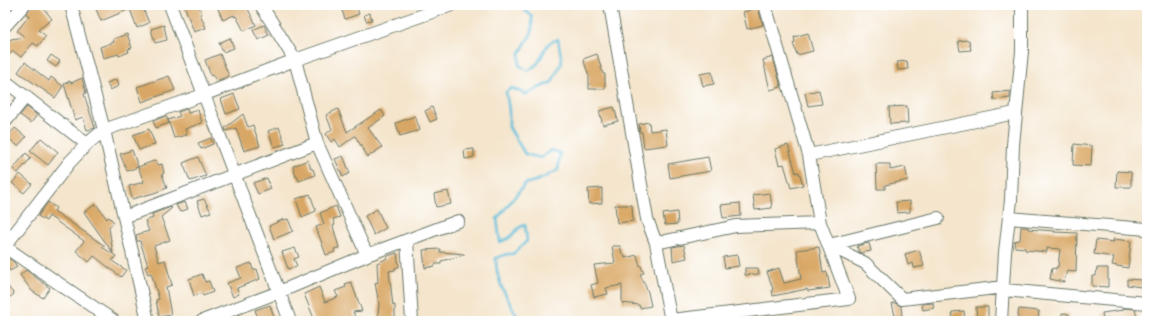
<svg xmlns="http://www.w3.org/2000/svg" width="1152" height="326" font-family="'Libre Bodoni',serif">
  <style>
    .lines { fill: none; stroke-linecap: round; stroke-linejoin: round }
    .stream { stroke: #5bbbd9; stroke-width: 2.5 }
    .building { fill: #d9a765 }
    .minor-casing { stroke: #6a7869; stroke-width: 14 }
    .minor { stroke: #fff; stroke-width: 12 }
  </style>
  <rect width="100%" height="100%" fill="#fff"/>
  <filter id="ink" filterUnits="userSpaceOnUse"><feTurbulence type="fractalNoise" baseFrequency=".025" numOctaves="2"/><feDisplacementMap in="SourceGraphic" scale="8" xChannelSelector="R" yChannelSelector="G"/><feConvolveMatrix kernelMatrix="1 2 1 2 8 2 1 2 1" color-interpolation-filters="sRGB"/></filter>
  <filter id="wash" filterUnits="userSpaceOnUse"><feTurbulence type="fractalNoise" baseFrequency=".012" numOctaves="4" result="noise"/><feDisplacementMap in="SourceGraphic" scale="16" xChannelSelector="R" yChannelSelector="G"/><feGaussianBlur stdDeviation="0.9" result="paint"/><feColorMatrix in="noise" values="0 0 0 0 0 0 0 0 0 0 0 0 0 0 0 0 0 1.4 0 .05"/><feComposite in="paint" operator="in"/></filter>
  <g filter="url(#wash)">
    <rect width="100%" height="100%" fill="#f4e5cc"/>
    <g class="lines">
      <!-- stream -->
      <path class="stream" d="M518,5L532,16V32L520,53L519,65L528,71L538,63L548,44L558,39L562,62L552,82L526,94L512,88L506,92L509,110V127L525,154L541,158L551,150L560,153L558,170L541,179L525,184L497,219L500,242L509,238L520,227L525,225L527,241L513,254H507L496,258C495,281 509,301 520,321"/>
    </g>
    <g id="blocks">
      <!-- building -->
      <path class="building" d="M32,5H41L52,19L38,30L46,36L38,46L33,43L21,57L13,51L9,55L5,51V46L11,39L25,37L17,31L29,16L26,14Z
        M104,5H140L137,7V8L142,6L149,23L137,28L130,9L101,21L96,9Z
        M184,5H198L202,13L200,14L206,28L194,32Z
        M227,5H246L256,25L244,31L236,16L234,17V15L223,20L218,9Z
        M350,5H356L359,14L345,19L341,8Z
        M758,8L763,25L747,29L743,12Z
        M370,13L372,20L366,21L364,15Z
        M164,25L167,40L155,43L151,29Z
        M264,25L269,35L258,40L253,30Z
        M808,33L813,51L797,55L793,43L795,42L794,37Z
        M127,34L132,48L128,49L129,52L119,56V54L103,58L100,47L114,42L113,39Z
        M230,38L234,48L223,52L219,43Z
        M969,40L971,50L960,51L958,41Z
        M220,54L229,76L216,81L213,75L211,76L205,60Z
        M597,54L603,74H605V89H589V76L583,59Z
        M51,55L60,61L56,67L47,61Z
        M773,57L781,87L770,90L763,60Z
        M907,61L908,69L898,70L897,62Z
        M25,62L49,81L51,77L63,86L55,98L18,72Z
        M712,72L714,84L703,86L700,74Z
        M169,76L175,90L142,102L137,87Z
        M82,78L86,93L84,94L95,128L87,130L83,117L75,120L64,84L70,81L71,83Z
        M117,79L119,86L110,90L107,83Z
        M819,90L822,104L808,106L805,93Z
        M1010,91V98L994,100L993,93Z
        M234,94L240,109L226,114L221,99Z
        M907,106L908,123L890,124L889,107Z
        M27,107L37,115L31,123L20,115Z
        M432,107L437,119L430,122L425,111Z
        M614,107L618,121L603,125L599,111Z
        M187,109L188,113L198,110L202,123L185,129L187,135L174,138L168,120L180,116L178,112Z
        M338,109L347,132L381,110L385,116L368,128L382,147L368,157L355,136L340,147L335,139L331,142L326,134L332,129L326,115Z
        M243,114L248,127L253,125L260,146L244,151L236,128L226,131L225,128Z
        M166,116L169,123L156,128L153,121Z
        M415,116L420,130L400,136L396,123Z
        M649,122L650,131L666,129L668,145L644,148L642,132H640L639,124Z
        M279,127L285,144L274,147L268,131Z
        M15,128L26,137L18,146L7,137Z
        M149,129L155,144L139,150L133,135Z
        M41,138L58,152L48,165L30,151Z
        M211,138L213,144L201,149L198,143Z
        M1074,144L1092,146L1091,166L1073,165Z
        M788,145L796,173L799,172L803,185L791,188L784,164L779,165L775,149Z
        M474,149V157L465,159L464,150Z
        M132,150L138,167L156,160L158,165L162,164L164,173L162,174L167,188L154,193L132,199L129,186L144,182L138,167L127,171L120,154Z
        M26,153L31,158L18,173L13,169Z
        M343,156L350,173L343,177L335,159Z
        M198,157L206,176L190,181L183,163Z
        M708,157L711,171L670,178L668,164Z
        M308,160L311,169H313L315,175L299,181L297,176L296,177L293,166Z
        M876,164H890V170L905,167L908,180L885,185V189H877Z
        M1117,171L1131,172V187H1116Z
        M20,174L32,184L24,193L12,183Z
        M267,178L271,189L258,194L253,183Z
        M602,188V203L589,204L588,189Z
        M448,191L451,204L436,207L434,194Z
        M770,193L772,208L755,210L753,195Z
        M310,194L316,211L302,217L296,199Z
        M204,199L211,212L202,215L197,201Z
        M910,201V212L897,213L896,202Z
        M48,202L56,208L54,211L105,246L102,247L116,256L112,261L126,270L121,277L94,256L89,262L76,251L84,241L49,216L46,221L38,216Z
        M185,202L188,209L180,212L176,205Z
        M740,203L741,216L723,218L721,205Z
        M96,204L107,219L109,217L114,222L109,228L113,253L84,212Z
        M615,205H632L633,221L617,223Z
        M336,206L340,217L333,219L335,225L333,226L339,248L334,249L335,252L326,255L316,227L324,224L320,213Z
        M171,207L172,208L161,217L170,240L154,246L159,262L165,260L172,285L166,287L171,315L159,317L156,300L159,299L151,273L148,274L145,267L148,266L140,241H137L136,235L149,231L145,221L153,218L152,214Z
        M377,209L386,228L374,235L365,216Z
        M677,212L678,224L665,225L663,214Z
        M284,219L285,220L288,219L293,231L274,239L269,226Z
        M1021,227H1028V229L1055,231L1054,232L1077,233L1076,272L1067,271L1064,282L1050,279L1052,268L1056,269V267H1058L1060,249L1047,248V252L1025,250V248L1015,247L1014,241L1020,240Z
        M1113,239L1131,241L1128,268L1112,265L1114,257L1094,254L1096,240L1114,242Z
        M869,243L871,251L861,253L859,252L857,246Z
        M684,245L687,258L673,261L672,247Z
        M612,246H620L622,254H624L625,258L637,255L640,266H641L644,273L640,274L648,292L651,306L640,308L639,305L622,303V285L606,288L608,294L594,297L591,285L598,283L594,265L615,263Z
        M819,247L823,273L827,272L830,288L808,291L807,289L773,296L772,290L773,289L767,272L779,268L784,283L801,279L797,250Z
        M295,248L299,257L294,259L297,266L288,269L282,252Z
        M440,249V252L464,254V255L441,261V264H435V266L425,268L423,250Z
        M919,250L924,266L914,268L913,263L908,265L905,254Z
        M397,253L399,267L395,268V270L389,271L393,306L395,305V321H379L378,315L379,304L375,283L378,282L377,263L386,259L388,256Z
        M737,255L739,266L725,268L723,257Z
        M7,257L14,262L17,267L10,271L5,262V258Z
        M251,263L253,270L257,269L260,279L237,288L239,294L233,297L227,283L241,278L237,268Z
        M745,268H758L759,274L745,275Z
        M1097,268H1108V287L1092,286V276H1096Z
        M26,270L50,288L43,298L32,291L20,275Z
        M202,274L205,282L209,281L213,292L203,296L202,293L194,296L189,279Z
        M1127,279L1142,280L1141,287L1127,285Z
        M351,282L362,311L353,312L357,321H315L304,294L319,287L325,302L338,297L335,291L346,287L345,284Z
        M5,283L14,294L5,301Z
        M892,303H895L901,306L902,316H895Z
        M933,303L934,308L923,310L922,304Z
        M270,305L275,321H259L255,310Z
        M976,307H988V321H977Z
        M1123,308L1135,309L1138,321H1103L1102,313L1123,310Z
        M1019,309L1039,311L1038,321H1017Z
        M964,311L965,321H953L952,312Z
        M1062,313L1069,314L1068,321H1061Z
        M239,315L241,321H234L233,318Z"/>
    </g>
  </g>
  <g filter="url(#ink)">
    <use href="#blocks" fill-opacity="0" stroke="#6a7869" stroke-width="1"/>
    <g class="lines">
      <!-- minor casing -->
      <g class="minor-casing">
        <path id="minor" d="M71,5L104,130L148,321
          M170,5L290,321
          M261,5L295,60L317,143L367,255
          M610,5L647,219L656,243L671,321
          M5,26L24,5
          M5,81L87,144
          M5,122L26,96
          M809,155L1015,113
          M124,217L317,143
          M1009,218L1147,229
          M407,240L412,321
          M656,243L736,226L820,223
          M829,245L865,263L902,299L1004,287
          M829,245L938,218
          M5,246L69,163L87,144L104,130L203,95L295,60L452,5
          M5,247L114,321
          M1004,290L1147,303
          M671,320L849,299L820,223L809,155L765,5
          M202,321L279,292L367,255L458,221
          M1001,321L1005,252L1011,200L1013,145L1022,51V5"/>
      </g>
      <!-- minor -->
      <use href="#minor" class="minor"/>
    </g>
  </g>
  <!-- margin -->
  <rect width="1152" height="326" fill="none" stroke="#fff" stroke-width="20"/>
</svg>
